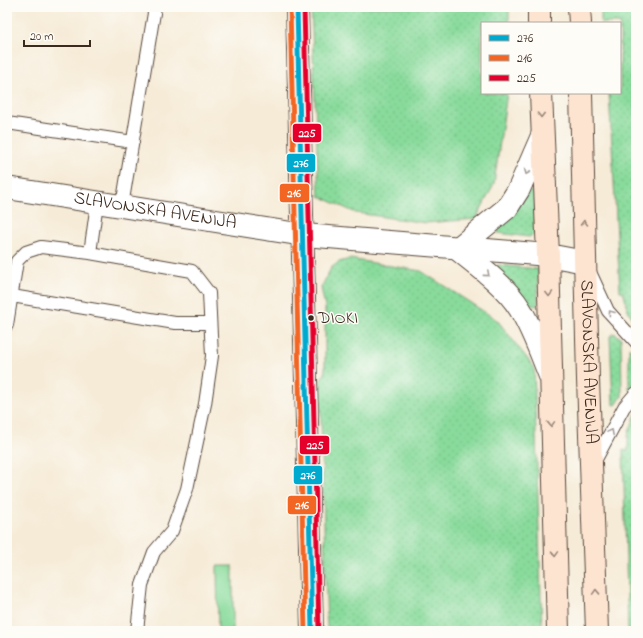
<svg xmlns="http://www.w3.org/2000/svg" width="643" height="638" font-family="'Indie Flower',sans-serif">
  <style>
    .grass { fill: url(#grass-dots); stroke: #62825d }
    .pitch { fill: #89db9c; stroke: #62825d }
    .lines { fill: none; stroke-linecap: round; stroke-linejoin: round }
    .service-casing { stroke: #57473a; stroke-width: 14 }
    .minor-casing { stroke: #57473a; stroke-width: 24 }
    .tertiary-casing { stroke: #57473a; stroke-width: 24 }
    .secondary-casing { stroke: #57473a; stroke-width: 24 }
    .service { stroke: #fff; stroke-width: 12 }
    .minor { stroke: #fff; stroke-width: 22 }
    .tertiary { stroke: #fff; stroke-width: 22 }
    .secondary { stroke: #fde4d1; stroke-width: 22 }
    .bus-1-casing { stroke: #fdfcf7; stroke-width: 8 }
    .bus-2-casing { stroke: #fdfcf7; stroke-width: 8 }
    .bus-3-casing { stroke: #fdfcf7; stroke-width: 8 }
    .bus-1 { stroke: #00a9ce; stroke-width: 5 }
    .bus-2 { stroke: #f26522; stroke-width: 5 }
    .bus-3 { stroke: #e4002b; stroke-width: 5 }
    .oneway { stroke: #9c8778 }
    .oneway2 { stroke: #a79f9a }
    .bus-dot { fill: #3b2a1e; stroke: #fdfcf7; stroke-width: 1.5 }
    .labels { text-anchor: middle; dominant-baseline: central; stroke-width: 3; stroke-linejoin: round; paint-order: stroke }
    .bus-label { font-size: 17px; fill: #3b2a1e; stroke: #fdfcf7; text-anchor: start }
    .street-label { font-size: 18px; fill: #3b2a1e; stroke: #fdfcf7 }
    .line-badge { stroke: #fdfcf7; stroke-width: 1.5 }
    .badge-label { font-size: 11px; text-anchor: middle; font-weight: bold; fill: #fff }
  </style>
  <defs>
    <pattern id="grass-dots" width="8" height="8" patternUnits="userSpaceOnUse"><rect width="8" height="8" fill="#89db9c"/><path d="M2 2h.1M6 6h.1" fill="none" stroke="#77bc86" stroke-width="1.8" stroke-linecap="round"/></pattern>
  </defs>
  <rect width="100%" height="100%" fill="#fdfcf7"/>
  <filter id="ink" filterUnits="userSpaceOnUse"><feTurbulence type="fractalNoise" baseFrequency=".025" numOctaves="2"/><feDisplacementMap in="SourceGraphic" scale="8" xChannelSelector="R" yChannelSelector="G"/><feConvolveMatrix kernelMatrix="1 2 1 2 8 2 1 2 1" color-interpolation-filters="sRGB"/></filter>
  <filter id="wash" filterUnits="userSpaceOnUse"><feTurbulence type="fractalNoise" baseFrequency=".012" numOctaves="4" result="noise"/><feDisplacementMap in="SourceGraphic" scale="16" xChannelSelector="R" yChannelSelector="G"/><feGaussianBlur stdDeviation="0.9" result="paint"/><feColorMatrix in="noise" values="0 0 0 0 0 0 0 0 0 0 0 0 0 0 0 0 0 1.4 0 .05"/><feComposite in="paint" operator="in"/></filter>
  <g filter="url(#wash)">
    <rect width="100%" height="100%" fill="#f6ebd7"/>
    <!-- grass -->
    <path class="grass" d="M311,7H509V23H482V93H507L494,184L476,219L426,223L356,213L319,196Z
      M601,7H636V325L628,310L623,291H620L609,93H620V23H601Z
      M528,191L533,192L535,195V234L529,237L498,233L497,229Z
      M350,259L421,271L497,320L534,367L542,631H327L320,381L325,373V307L321,288L331,268L339,262Z
      M498,265L538,269V304L537,306L530,305L497,268Z
      M614,333L621,338L622,396L616,405L613,404L610,336Z
      M629,347L636,353V384L629,390Z
      M636,413V631H628L623,450L628,451V435Z"/>
    <!-- pitch -->
    <path class="pitch" d="M217,566H233V631H218Z"/>
  </g>
  <g filter="url(#ink)">
    <g class="lines">
      <!-- service casing -->
      <g class="service-casing">
        <path id="service" d="M7,123L133,142
          M122,206L155,7
          M90,253L192,271L209,293L212,356L205,404L187,489L172,531L154,552L142,585L137,631
          M590,272L608,311L636,342
          M12,296L175,323H210
          M7,325L17,261L26,252L41,247L90,253L97,203
          M594,463L624,407L636,393"/>
      </g>
      <!-- minor casing -->
      <g class="minor-casing">
        <g id="minor">
          <path id="s1" d="M7,188L304,235L548,255L585,262"/>
          <path d="M457,249C477,265 506,286 520,309C533,330 541,354 550,376"/>
          <path d="M457,249L507,208L519,189L542,136"/>
        </g>
      </g>
      <!-- tertiary casing -->
      <g class="tertiary-casing">
        <path id="tertiary" d="M297,7L312,631"/>
      </g>
      <!-- secondary casing -->
      <g class="secondary-casing">
        <g id="secondary">
          <path d="M539,7V23"/>
          <path d="M579,7L580,23"/>
          <path d="M541,93L548,255L558,631"/>
          <path id="s2" d="M581,93L588,379L597,631"/>
        </g>
      </g>
      <!-- service -->
      <use href="#service" class="service"/>
      <!-- minor -->
      <use href="#minor" class="minor"/>
      <!-- tertiary -->
      <use href="#tertiary" class="tertiary"/>
      <!-- secondary -->
      <use href="#secondary" class="secondary"/>
      <!-- bus-1 casing -->
      <g class="bus-1-casing">
        <path id="bus-1" d="M297,7L312,631"/>
      </g>
      <!-- bus-2 casing -->
      <g class="bus-2-casing">
        <path id="bus-2" d="M290,7L305,631"/>
      </g>
      <!-- bus-3 casing -->
      <g class="bus-3-casing">
        <path id="bus-3" d="M304,7L319,631"/>
      </g>
      <!-- bus-1 -->
      <use href="#bus-1" class="bus-1"/>
      <!-- bus-2 -->
      <use href="#bus-2" class="bus-2"/>
      <!-- bus-3 -->
      <use href="#bus-3" class="bus-3"/>
    </g>
    <!-- one-way arrows -->
    <defs><path id="oneway-chevron" d="M-2-3.5L2.5 0L-2 3.5" fill="none" stroke-width="1.6" stroke-linecap="round" stroke-linejoin="round"/></defs>
    <g class="oneway">
      <use href="#oneway-chevron" transform="translate(541 115) rotate(89)"/>
      <use href="#oneway-chevron" transform="translate(584 223) rotate(-91)"/>
      <use href="#oneway-chevron" transform="translate(549 294) rotate(89)"/>
      <use href="#oneway-chevron" transform="translate(551 424) rotate(88)"/>
      <use href="#oneway-chevron" transform="translate(555 554) rotate(88)"/>
      <use href="#oneway-chevron" transform="translate(596 592) rotate(-92)"/>
    </g>
    <g class="oneway2">
      <use href="#oneway-chevron" transform="translate(527 172) rotate(113)"/>
      <use href="#oneway-chevron" transform="translate(487 274) rotate(41)"/>
      <use href="#oneway-chevron" transform="translate(611 313) rotate(-126)"/>
      <use href="#oneway-chevron" transform="translate(611 432) rotate(-62)"/>
    </g>
  </g>
  <!-- markers -->
  <circle class="bus-dot" cx="311" cy="318" r="3.5"/>
  <g class="labels">
    <!-- bus labels -->
    <g class="bus-label">
      <text x="318" y="318">DIOKI</text>
    </g>
    <!-- street labels -->
    <g class="street-label">
      <text stroke="none"><textPath href="#s1" startOffset="150">SLAVONSKA AVENIJA</textPath></text>
      <text stroke="none"><textPath href="#s2" startOffset="269">SLAVONSKA AVENIJA</textPath></text>
    </g>
  </g>
  <g class="line-badge">
    <rect x="292" y="123" width="30" height="20" rx="4" fill="#e4002b"/>
    <rect x="286" y="153" width="30" height="20" rx="4" fill="#00a9ce"/>
    <rect x="279" y="183" width="31" height="20" rx="4" fill="#f26522"/>
    <rect x="299" y="435" width="31" height="20" rx="4" fill="#e4002b"/>
    <rect x="293" y="465" width="30" height="20" rx="4" fill="#00a9ce"/>
    <rect x="287" y="495" width="30" height="20" rx="4" fill="#f26522"/>
  </g>
  <g class="badge-label">
    <text x="307" y="137">225</text>
    <text x="301" y="167">276</text>
    <text x="294" y="197">216</text>
    <text x="315" y="449">225</text>
    <text x="308" y="479">276</text>
    <text x="302" y="509">216</text>
  </g>
  <!-- margin -->
  <rect width="643" height="638" fill="none" stroke="#fdfcf7" stroke-width="24"/>
  <!-- legend -->
  <rect x="481" y="22" width="140" height="72" fill="#fdfcf7" stroke="#afa8a0"/>
  <rect x="489" y="35" width="20" height="6" fill="#00a9ce" stroke="#afa8a0"/>
  <text x="517" y="42" font-size="12" fill="#3b2a1e">276</text>
  <rect x="489" y="55" width="20" height="6" fill="#f26522" stroke="#afa8a0"/>
  <text x="517" y="62" font-size="12" fill="#3b2a1e">216</text>
  <rect x="489" y="75" width="20" height="6" fill="#e4002b" stroke="#afa8a0"/>
  <text x="517" y="82" font-size="12" fill="#3b2a1e">225</text>
  <!-- scale -->
  <path d="M24 40v6h66v-6" fill="none" stroke="#3b2a1e" stroke-width="2"/>
  <text x="30" y="40" font-size="12" fill="#3b2a1e" stroke="#fdfcf7" stroke-width="3" paint-order="stroke">20 m</text>
</svg>
